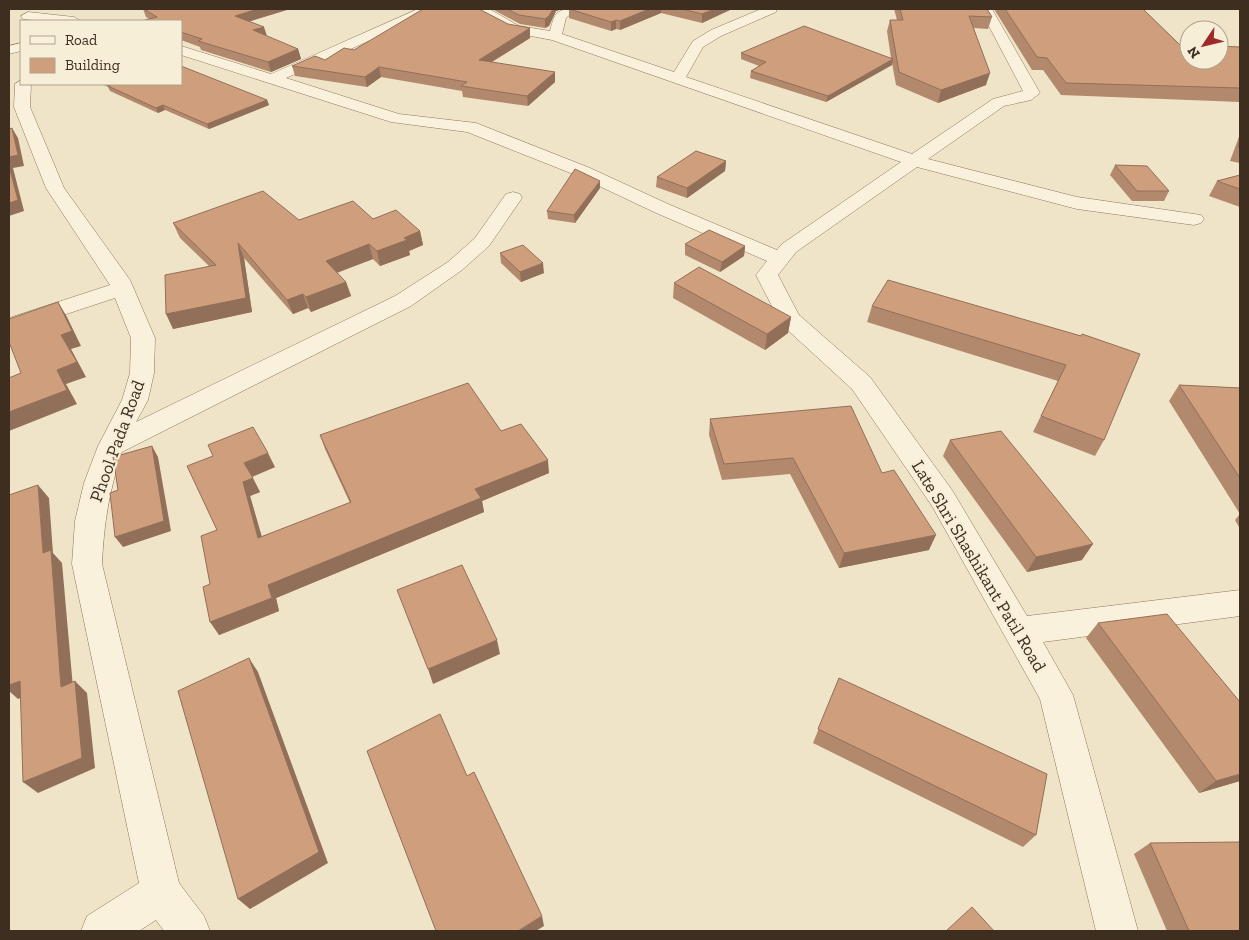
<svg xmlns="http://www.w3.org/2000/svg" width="1249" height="940" font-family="'Zilla Slab',serif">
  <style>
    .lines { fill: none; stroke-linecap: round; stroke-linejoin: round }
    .minor-casing { stroke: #8d765c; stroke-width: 1 }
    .minor { fill: #faf1dc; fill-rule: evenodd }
    .wall { fill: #b2896c }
    .shaded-wall { fill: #916f58 }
    .building { fill: #cf9f7d; stroke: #916f58 }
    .labels { text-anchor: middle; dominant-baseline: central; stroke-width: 4.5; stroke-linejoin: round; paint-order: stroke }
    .street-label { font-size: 18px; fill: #3d2e20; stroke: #f7eed8 }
  </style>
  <rect width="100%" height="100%" fill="#f0e4c8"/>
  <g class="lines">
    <!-- minor casing -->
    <g class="minor-casing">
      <path id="minor" d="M418,9H434L433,12L286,78L399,114L476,123L590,168L668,204L777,250L782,244L901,162L552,40L510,32L481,16L465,12L464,9L491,10L519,26L550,31C555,12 556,9 576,9L566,18L562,34L674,72L693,41L711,30L761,9H777L776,12L721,36L703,47L686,77L912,154L993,99L1023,91L980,9H992L1040,93L1031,100L1004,106L928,159L1077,197L1201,215L1204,219L1201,223L1194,225L1077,209L917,167L796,252L778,275L799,315L870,377L952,490L1027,616L1240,590V616L1043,642L1073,695L1138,931H1096L1040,699L932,506L852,389L781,324L756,275L767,261L654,212L578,176L467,132L391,122L181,55V46L271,74Z
        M28,12L74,17L81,21H40L23,19L21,16Z
        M21,43V51L9,54V46Z
        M21,80V84H31L30,107L64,188L130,280L155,338L154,373L148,400L136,422L395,296L448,262L475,238L506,194L513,192L520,194L522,198L489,246L462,270L411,306L122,452C109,492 104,522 102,564L179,883L204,916L210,931H164L156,920L139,931H81L87,916L139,883L72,564L75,521L84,483L98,446L122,400L130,373L131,338L115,298L9,333V318L110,285L46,188L14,107L15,84Z"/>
    </g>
    <!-- minor -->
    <use href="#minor" class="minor"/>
  </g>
  <!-- wall -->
  <path class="wall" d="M143,9H290L250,21L266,36L298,49L301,59L271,72L201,50L200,47L181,40V21H145V20L149,19L146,17Z
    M492,9H562L556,11L549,26L545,28L520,24Z
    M569,9H732L702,23L661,13L620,30L616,29L611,31L569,18Z
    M894,9H987L992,17L988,29L974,28L986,85L938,103L896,85L892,63V65L826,102L750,78L751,71L759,66L741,59V53L891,58L887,31L890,20H897Z
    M994,9H1143L1180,45L1240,47V102L1061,95L1043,70H1032Z
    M530,38L492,62L555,82L528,106L463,97L462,91L381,77L367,87L295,76L292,66L325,60L354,50Z
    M102,84H181L267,100L269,105L209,129L165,110L158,113L110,91L108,87Z
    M1240,134V163L1230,161Z
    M726,161L725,171L687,198L656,187L657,177Z
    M1115,165L1169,191L1164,201H1132L1110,175Z
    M1240,175V207L1209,196L1217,181Z
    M600,188L575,223L548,219L547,211Z
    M373,219L420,231L423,245L409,251L410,255L380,266L373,259L337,273L346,282L351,296L311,312L308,308L293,314L244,258L252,312L173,329L209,266L180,238L173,223Z
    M685,244L745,246L744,256L720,272L685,255Z
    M500,253L544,273L521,282L501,263Z
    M674,283L791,317L788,333L765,350L673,298Z
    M872,306L1081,336L1104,440L1095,456L1033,432L1058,381L867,322Z
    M1179,385L1240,388V529L1235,520L1240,514L1169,401Z
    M710,419L882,473L929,550L839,568L790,474L722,480L709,435Z
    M501,431L549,473L482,501L484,512L276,598L279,611L219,635L210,584L217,530L213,456L275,467L252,477L260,492L250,496L262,537L350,503L325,449L320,435Z
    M950,440L1082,560L1027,572L943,456Z
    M1098,623L1240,781L1199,793L1086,638Z
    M839,678L1036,835L1023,847L813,743Z
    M1150,843L1240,931H1167L1134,854Z"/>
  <!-- shaded-wall -->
  <path class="shaded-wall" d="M258,9H290L238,25L235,16Z
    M553,9H562L556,11L549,26L545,28V19Z
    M649,9H661V13L620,30V21Z
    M714,9H732L702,23V14Z
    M616,20V29L611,31V22Z
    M264,27L267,36L253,30Z
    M530,28V38L480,69L479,60Z
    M298,49L301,59L271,72L268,62Z
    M893,59L892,65L826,102L828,96Z
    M379,67L381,77L367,87L365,77Z
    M555,72V82L528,106L527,96Z
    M990,73L986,85L938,103L941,90Z
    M267,100L269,105L209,129L207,124Z
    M163,105L165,110L158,113L156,108Z
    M12,128L18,138L24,166L13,168L24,211L9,216V157Z
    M726,161L725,171L687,198V188Z
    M600,181V188L575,223L574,215Z
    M420,231L423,245L409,251L410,255L380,266L377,251L404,238Z
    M238,243L244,258L252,312L173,329L166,314Z
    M369,244L373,259L330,275L326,261Z
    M745,246L744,256L720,272L722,262Z
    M543,263L544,273L521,282L520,272Z
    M346,282L351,296L311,312L306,297Z
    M303,294L308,308L293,314L287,300Z
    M58,302L67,317L81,346L71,349L86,377L66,384L77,404L9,431V412L57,370L61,335Z
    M791,317L788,333L765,350L767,334Z
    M152,446L158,457L171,531L123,547L115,537Z
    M268,453L275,467L251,477L244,463Z
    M548,460L549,473L482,501L484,512L276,598L279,611L219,635L210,622L268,585L475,489Z
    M253,478L260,492L250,496L266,552L258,538L243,482Z
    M38,485L49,498L53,553L62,563L74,699L61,687L43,553Z
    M936,535L929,550L839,568L844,553Z
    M1093,544L1082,560L1027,572L1036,557Z
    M497,640L500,654L433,684L428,669Z
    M249,658L258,672L328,863L250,909L238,899Z
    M20,681L33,693L18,699L9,691V685Z
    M75,681L87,693L95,768L38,793L23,782Z
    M1240,774V781L1199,793L1216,781Z
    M542,916L544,926L536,931H518Z"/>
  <!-- building -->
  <path class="building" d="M144,9H258L235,16L264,27L253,30L298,49L268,62L198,41L202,39L181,32V21H149L145,20L157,17Z
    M423,9H479L508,24L530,28L479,60L555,72L527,96L461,86L467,82L379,67L365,77L292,66L315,56L325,60L344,48L354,50Z
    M507,9H553L549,16L545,19L519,15Z
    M569,9H649L620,21L616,20L611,22Z
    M682,9H714L702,14Z
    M900,9H987L992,17L969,16L990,73L941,90L899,72L890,20H903Z
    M1005,9H1143L1180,45L1189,46V60H1219V46L1240,47V88L1066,83L1047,58L1037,57Z
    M804,26L893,59L828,96L751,71L766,62L741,53Z
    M181,66L267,100L207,124L163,105L156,108L108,86L111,85L109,84H181Z
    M12,128L18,155L9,157V129Z
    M1240,140V148L1238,147Z
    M696,151L726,161L687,188L657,177Z
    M1115,165L1147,166L1169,191H1137Z
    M9,166L18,200L9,203Z
    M575,169L600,181L574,215L547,211Z
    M1240,175V189L1217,181Z
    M263,191L299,220L353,201L373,219L396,210L420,231L404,238L407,240L377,251L369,244L326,261L346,282L306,297L303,294L287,300L238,243L246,298L166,314L165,275L216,265L173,223Z
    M709,230L745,246L722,262L685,244Z
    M523,245L543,263L520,272L500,253Z
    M699,267L791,317L767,334L674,283Z
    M888,280L1081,336L1082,334L1140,354L1104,440L1041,416L1066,365L872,306Z
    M58,302L72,331L61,335L77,362L57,370L67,390L9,412V378L21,373L9,342V319Z
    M468,383L501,431L521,424L548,460L475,489L481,498L268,585L272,598L210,622L203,587L210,584L201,536L217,530L187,466L213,456L208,445L253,427L268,453L244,463L253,478L243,482L258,538L351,502L320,435Z
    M1179,385L1240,388V478Z
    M851,406L882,473L894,470L936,535L844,553L793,458L724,464L710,419Z
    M1001,431L1093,544L1036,557L950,440Z
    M152,446L164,521L115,537L110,493L118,490L113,457Z
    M38,485L43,553L51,550L61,687L75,681L82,758L23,782L20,681L9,685V495Z
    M462,565L497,640L428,669L397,590Z
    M1167,614L1240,702V774L1216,781L1098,623Z
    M249,658L319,852L238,899L178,691Z
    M839,678L1047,774L1036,835L818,729Z
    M440,714L467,776L474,772L542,916L518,931H436L367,751Z
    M1240,842V931H1189L1150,843Z
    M972,907L994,931H946Z"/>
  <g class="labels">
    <!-- street labels -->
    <g class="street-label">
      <text transform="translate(117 441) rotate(-70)">Phool Pada Road</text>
      <text transform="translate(979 566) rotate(59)">Late Shri Shashikant Patil Road</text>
    </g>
  </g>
  <!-- border -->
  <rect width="1249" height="940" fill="none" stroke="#3d2e20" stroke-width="20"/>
  <!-- legend -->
  <rect x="20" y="20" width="162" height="65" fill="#f7eed8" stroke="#ada18e"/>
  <rect x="30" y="36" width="25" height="8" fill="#faf1dc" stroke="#ada18e"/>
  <text x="65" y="45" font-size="15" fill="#3d2e20">Road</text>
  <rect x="30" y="58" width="25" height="15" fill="#cf9f7d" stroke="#ada18e"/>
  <text x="65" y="70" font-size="15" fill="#3d2e20">Building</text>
  <!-- north arrow -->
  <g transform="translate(1204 45) rotate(235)"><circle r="24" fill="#f7eed8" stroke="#ada18e"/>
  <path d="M0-4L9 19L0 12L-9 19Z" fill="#9e2a2b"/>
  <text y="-8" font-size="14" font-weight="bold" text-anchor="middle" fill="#3d2e20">N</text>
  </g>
</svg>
